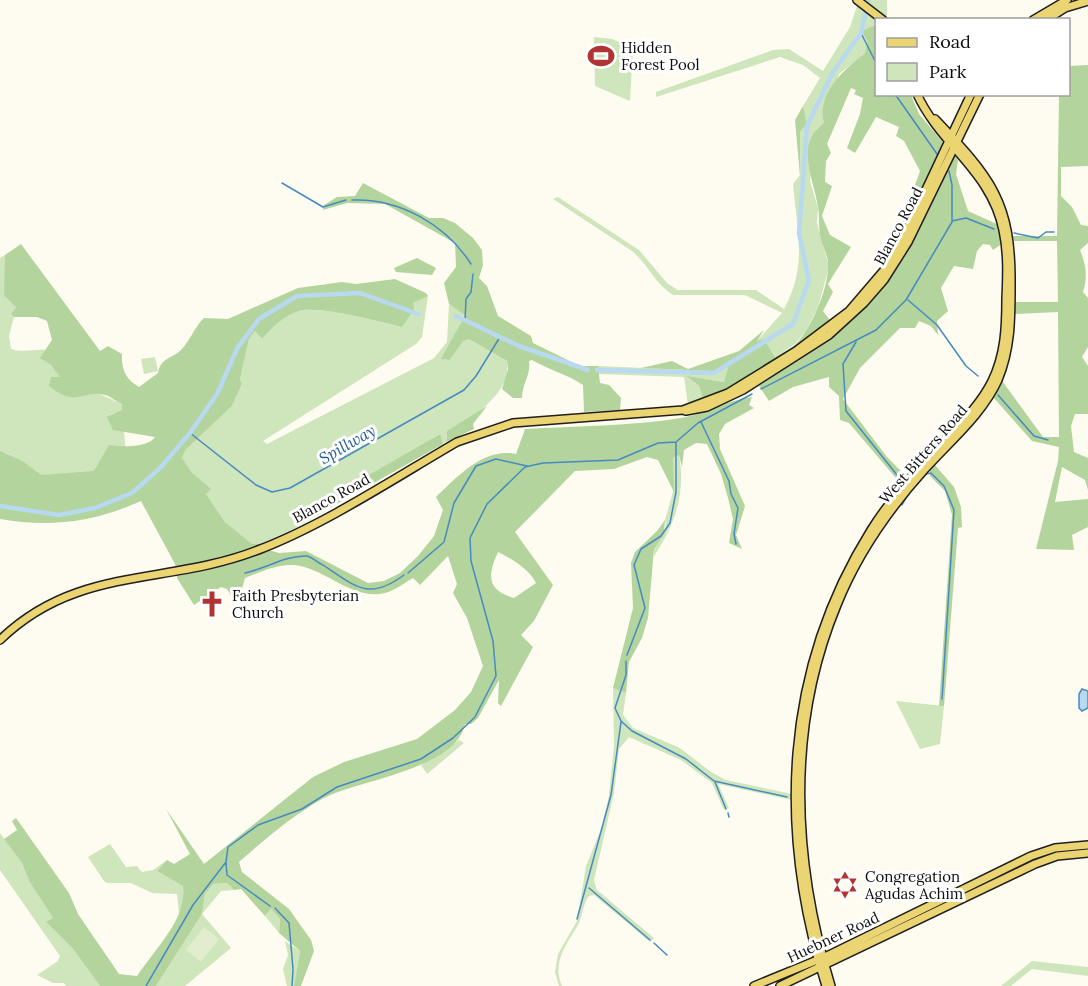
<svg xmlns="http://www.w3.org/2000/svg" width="1088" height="986" font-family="Lora,serif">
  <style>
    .green { fill: #cfe5bc }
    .forest { fill: #b3d49d; fill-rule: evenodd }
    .pitch { fill: #e1edcd }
    .water { fill: #b9d9f0; stroke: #478ac0; stroke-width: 1.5 }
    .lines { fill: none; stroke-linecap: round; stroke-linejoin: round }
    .stream { stroke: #478ac0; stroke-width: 1.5 }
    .river { stroke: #b9d9f0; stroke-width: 4.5 }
    .major-casing { stroke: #1f1f1f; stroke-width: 10 }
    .major { stroke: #ebd472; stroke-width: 7 }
    .labels { text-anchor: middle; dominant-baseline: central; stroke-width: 6; stroke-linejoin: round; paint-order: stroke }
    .poi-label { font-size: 15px; fill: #0e0e0e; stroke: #fff; text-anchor: start }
    .street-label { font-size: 15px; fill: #0e0e0e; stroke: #fff }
    .water-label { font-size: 16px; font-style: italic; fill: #235d94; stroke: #fff }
  </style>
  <rect width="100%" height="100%" fill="#fefcf0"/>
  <!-- green -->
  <path class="green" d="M859,0H887V19L876,20L865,53L839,74L824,123L816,129L810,181L818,208L817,223L829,267L818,307L806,331L795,344L775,357L764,339L756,342L782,313L745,295H673C655,284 648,264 632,251L553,199L558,197L639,250L667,283L678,290H756L784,309C808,265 797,232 793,184L800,175V132L807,123L803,106L820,78L803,65L780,57L656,97V92L773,50L789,49L823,71L850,27Z
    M594,37L612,39L633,48L630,101L595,86Z
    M5,255L11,300L16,307L11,314L14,317L9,336L11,349C22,353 34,349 46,350L41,358L51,365L61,377L122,404L127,469L101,477L0,478V258Z
    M428,296L422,337L416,344L263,441L267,444L434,358L447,342L449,304L465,314L442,359L450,360L463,340L469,339L507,361C512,395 470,418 446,435V442L443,444L439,434C379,473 323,521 254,546L225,522L182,459L184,450L232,406L242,384L240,379L249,339L255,331L262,339C273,327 283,316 299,311C319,305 379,322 402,327L413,303Z
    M155,357L158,371L144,374L141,359Z
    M598,366L713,371L728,368L725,382L687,377L699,386L703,399L688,405L684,377L598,374Z
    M679,455C686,493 675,525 654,556V549L666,527L665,520L673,492V458Z
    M613,688L626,693L623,715L633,728L680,748L711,772L726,780L792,794V800L718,784L729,808L724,810L712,783L681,760L629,737L619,749L614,793L594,880L597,890L654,938L650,942L594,895L589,896C583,903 583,914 579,923C568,943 551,961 562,986H559L555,972L558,954L577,921L586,866L602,827L609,795L614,746Z
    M896,701L944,706L940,744L920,749Z
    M459,740L464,743L427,774L421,765Z
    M0,833L22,863L29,881L53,918L47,923L73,949L100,986H66L64,983H53L37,975L58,961L60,956L0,870Z
    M110,844L126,867L137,866L142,872L153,870L167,860L157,871L184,886L186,899L179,914L177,894L152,893L131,883H107L104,881L88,857Z
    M227,883L234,890L221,891L202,914L231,948L185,986H156L202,914L205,894L213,884Z
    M271,909L280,919L279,933L265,916Z
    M285,941L300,951L294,986H287L283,969L288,955Z
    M1032,961L1088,967V976L1032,969L1011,986H1001Z"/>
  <!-- forest -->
  <path class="forest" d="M876,25V94L911,95L919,114L958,160L956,174L968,211L999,225L1003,243L993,250L990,245L983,244L977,251L973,269L954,266L941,288L948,311L937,321L938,335L931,326L919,321L915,328H900L860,368L843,399L887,457L907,477L901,484L849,423L840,420L839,396L829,387V377L793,387L769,401L759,386L783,368L703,399L699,386L686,376L724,382L728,368L713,371L641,368L672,361L688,369L739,351L764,330L757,341L764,339L775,357C782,353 789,349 795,345C811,330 829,287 828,265C828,255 823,248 821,239C818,228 820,218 818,207C814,179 794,143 824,123C816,93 845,69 865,53L868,42L862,31ZM851,88L856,90L854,94L863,98L860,114L847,148L855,153L876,117L899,127L896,136L904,141L920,171L902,221L913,238C894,274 870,306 838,331L823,311L833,292L828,284L851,247L830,235L822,216L832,186L825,182L826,161L831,153L827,144Z
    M1088,65V166L1061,167V196L1072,207L1081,225L1088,226V243L1080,250C1086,265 1088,276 1083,292L1088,298V347L1082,357L1088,366V414H1075L1071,426L1074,452L1088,458V490L1085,480L1062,467L1055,502L1088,499V527L1072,535L1074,550L1036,549L1058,461L1059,447L1032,441L992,396L1000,378L1043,437H1059L1058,312L1014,314L1015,302H1058L1057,241H1014L1012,236H1057L1059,95L1068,94L1069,66Z
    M803,106L807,123L800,132V176L795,120Z
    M363,183L429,218H443L455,223L473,238L482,250L483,265L479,278L487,286L498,316L531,336L533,343L580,366H598L600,383L609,385L621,398L620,410L584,412L583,385C567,374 549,370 532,360L529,361C531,376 522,383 522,398H513L502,389L508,369L507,361L469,339L463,341L450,360L441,359L465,315L449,304L444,283L456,267L455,243L385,204L347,203L323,210L324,205L337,197L355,196Z
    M21,244L100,351L108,346L122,354C121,369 126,380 139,387L158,373C161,357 172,359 181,350C191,340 194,327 204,318L228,319L298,288L342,282L356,284L395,279L426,293L428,296L413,303L414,309L402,327C380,322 319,305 299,311C283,316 273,327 262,339L255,331L249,339L240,379L242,384L232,406L185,450L182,458L192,473L211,489L206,494L225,522L252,544H260L255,546L279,553L306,551L368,583L384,581L400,573L418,556L434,536L443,510L436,497C457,477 484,447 516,454L525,429C576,426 631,426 681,418C706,414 727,400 752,397L749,405L754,408L725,424L719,434L720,449L745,506L736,535L742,549L729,543L733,519L728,498L721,474L707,444L696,443L684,450L682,467L679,455L673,458L674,492L658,460L647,457L614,469L575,471L515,532L553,585L534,621L521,635L533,647L501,706L498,703L499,680L478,718L471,724H465C456,769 359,780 324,798C293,815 265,839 239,862L242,872L289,909L311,940L314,951L301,986H294L300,951L279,933L280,919L271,909L265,916L241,889L234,890L227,883L213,884L205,894L202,914L156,986H100L73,949L46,922L53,918L29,881L22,863L4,839L17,830L12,821L16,818L69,893L78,914L119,974L137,976C154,950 188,918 183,886L157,871L167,860L174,864L190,854L166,809L204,864L313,777L344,762L417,739L455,710L471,692L483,666L467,618L453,593L457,584L448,556L420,585L413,578C404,583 396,590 385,593C352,601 326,568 294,565C277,564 260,572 245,578L241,592L231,595L227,589L221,587L194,605L177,578L175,564L141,501C95,522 50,528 0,519V451L24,462L41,475L94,471L109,445C121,447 148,448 155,437L113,430L107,417L122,410V404C117,402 110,396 105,395C81,389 78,409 49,386L51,377H60L51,365L40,358L52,340L47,321L37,317H14L11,314L16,307L4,295L5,255ZM498,552C512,559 529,569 536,583L514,598C487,590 487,576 498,552Z
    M417,258L436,268L432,275L396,272L394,268Z
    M487,406L473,424L474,429L446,442L447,431Z
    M440,434L443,444L326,510L331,497Z
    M934,464L954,487L961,507L962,527L958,528L944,706H939L952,515L945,491L930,476V468Z
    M665,520L664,534L654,549L648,618L642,638L629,662L626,693L613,688L633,608L631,563L635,552L657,531Z"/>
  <!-- pitch -->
  <path class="pitch" d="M204,927L219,939L201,962L186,950Z"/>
  <!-- water -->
  <path class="water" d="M1082,689L1088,691V708L1082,711L1079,708V694Z"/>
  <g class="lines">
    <!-- stream -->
    <path class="stream" d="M861,33L876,63
      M895,94L937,154
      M282,183L323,207L346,200
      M352,200C400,198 446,225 471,264
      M952,221L966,218L994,229
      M1014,233L1038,238L1046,232H1054
      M908,300L937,325L966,366L978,376
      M465,320L466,299L471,292L473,274
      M856,342L843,364L846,411L901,480
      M761,389L876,330L906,300L952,222V185L949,171
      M998,395L1034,436L1048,440
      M701,422L729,481L731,494L738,508L734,534L736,544
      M190,433L256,485L272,492L290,488L464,390L476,376L500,337
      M911,491L926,474L931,473L944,486L954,510L942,699
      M902,505L907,496
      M245,573C265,569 286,555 307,556C312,557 318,563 323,565C356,587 369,601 404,575
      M408,573L444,542L454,503L476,466L496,459L527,466
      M627,655L645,608L634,565L641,549L661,536L670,523L676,492V442
      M626,661V675L615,708L621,721L632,731L686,759L714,781L787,797
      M715,782L726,809
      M728,813L729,817
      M226,863L227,875L270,906
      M589,888L650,940
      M275,908L289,923L293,969
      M577,919L611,795L621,722
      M654,943L667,955
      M146,986L193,905L226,862L228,847L258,825L302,809L337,787L421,759L453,738L475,717L496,676L493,641L471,561L470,538L487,504L525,467L543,463L618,460L658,443L676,442L698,423L752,394
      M292,986L293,970"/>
    <!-- river -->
    <path class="river" d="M456,316L519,346L588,370
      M597,370L714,373L793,324L809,280L799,233L807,126L833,72L861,33L868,0
      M0,506L59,515L95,508L132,493L160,468L190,433L217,394L238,347L259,319L297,296L360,293L418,314"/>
    <!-- major casing -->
    <g class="major-casing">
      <path id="major" d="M857,0L883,20
        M1033,20L1067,0
        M1046,20L1065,8L1088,1
        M686,411L707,407L743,390L829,335L864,303L884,280L908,242L980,94
        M0,640C77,565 166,586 258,550C324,525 395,478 457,442L513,423L683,410L728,393L796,351L849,311L885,269L898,249L971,94
        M754,986L827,956L1031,856L1055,848L1088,845
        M780,986L1035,864L1057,856L1088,853
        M826,986C777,830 783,671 871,530C891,498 917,470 943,442C961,423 980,405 992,381C1005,354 1006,327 1006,299C1007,276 1008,253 1003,230C991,171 941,146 917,94
        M831,986C793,861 786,728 837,605C857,555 889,509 925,469C950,441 982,415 998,380C1011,349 1011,319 1011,286C1012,201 991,178 935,119"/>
    </g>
    <!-- major -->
    <use href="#major" class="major"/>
  </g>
  <!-- icons -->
  <defs>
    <g id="stadium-bare" transform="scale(2.07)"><path d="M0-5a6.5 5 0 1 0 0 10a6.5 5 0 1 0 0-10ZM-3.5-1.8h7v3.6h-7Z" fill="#b13333" stroke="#fff" stroke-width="2.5" paint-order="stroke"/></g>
    <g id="church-bare" transform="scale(2.07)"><path d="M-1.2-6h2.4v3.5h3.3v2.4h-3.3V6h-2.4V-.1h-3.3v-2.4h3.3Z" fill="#b13333" stroke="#fff" stroke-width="2.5" paint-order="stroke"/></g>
    <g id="synagogue-bare" transform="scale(2.07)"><path d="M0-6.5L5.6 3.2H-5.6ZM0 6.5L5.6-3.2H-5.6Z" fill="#b13333" stroke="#fff" stroke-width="2.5" paint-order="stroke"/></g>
  </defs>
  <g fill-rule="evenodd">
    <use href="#stadium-bare" x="601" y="56"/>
    <use href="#church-bare" x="212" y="604"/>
    <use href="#synagogue-bare" x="845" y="885"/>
  </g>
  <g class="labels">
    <!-- poi labels -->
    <g class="poi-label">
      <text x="621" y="47">Hidden<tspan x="621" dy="17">Forest Pool</tspan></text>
      <text x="232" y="595">Faith Presbyterian<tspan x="232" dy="17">Church</tspan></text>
      <text x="865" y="876">Congregation<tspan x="865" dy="17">Agudas Achim</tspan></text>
    </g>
    <!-- street labels -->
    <g class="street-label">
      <text transform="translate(898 226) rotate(-62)">Blanco Road</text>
      <text transform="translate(923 454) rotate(-49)">West Bitters Road</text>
      <text transform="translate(331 498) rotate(-29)">Blanco Road</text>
      <text transform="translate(833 937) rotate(-25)">Huebner Road</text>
    </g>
    <!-- water labels -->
    <g class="water-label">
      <text transform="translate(347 444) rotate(-30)">Spillway</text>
    </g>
  </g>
  <!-- legend -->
  <rect x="875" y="18" width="195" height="78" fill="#ffffff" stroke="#9f9f9f" stroke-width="1.5"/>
  <rect x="887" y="38" width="30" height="9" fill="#ebd472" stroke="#9f9f9f" stroke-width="1.5"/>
  <text x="929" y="48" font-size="18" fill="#0e0e0e">Road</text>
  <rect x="887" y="63" width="30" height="18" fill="#cfe5bc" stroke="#9f9f9f" stroke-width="1.5"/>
  <text x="929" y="78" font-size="18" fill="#0e0e0e">Park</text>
</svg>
